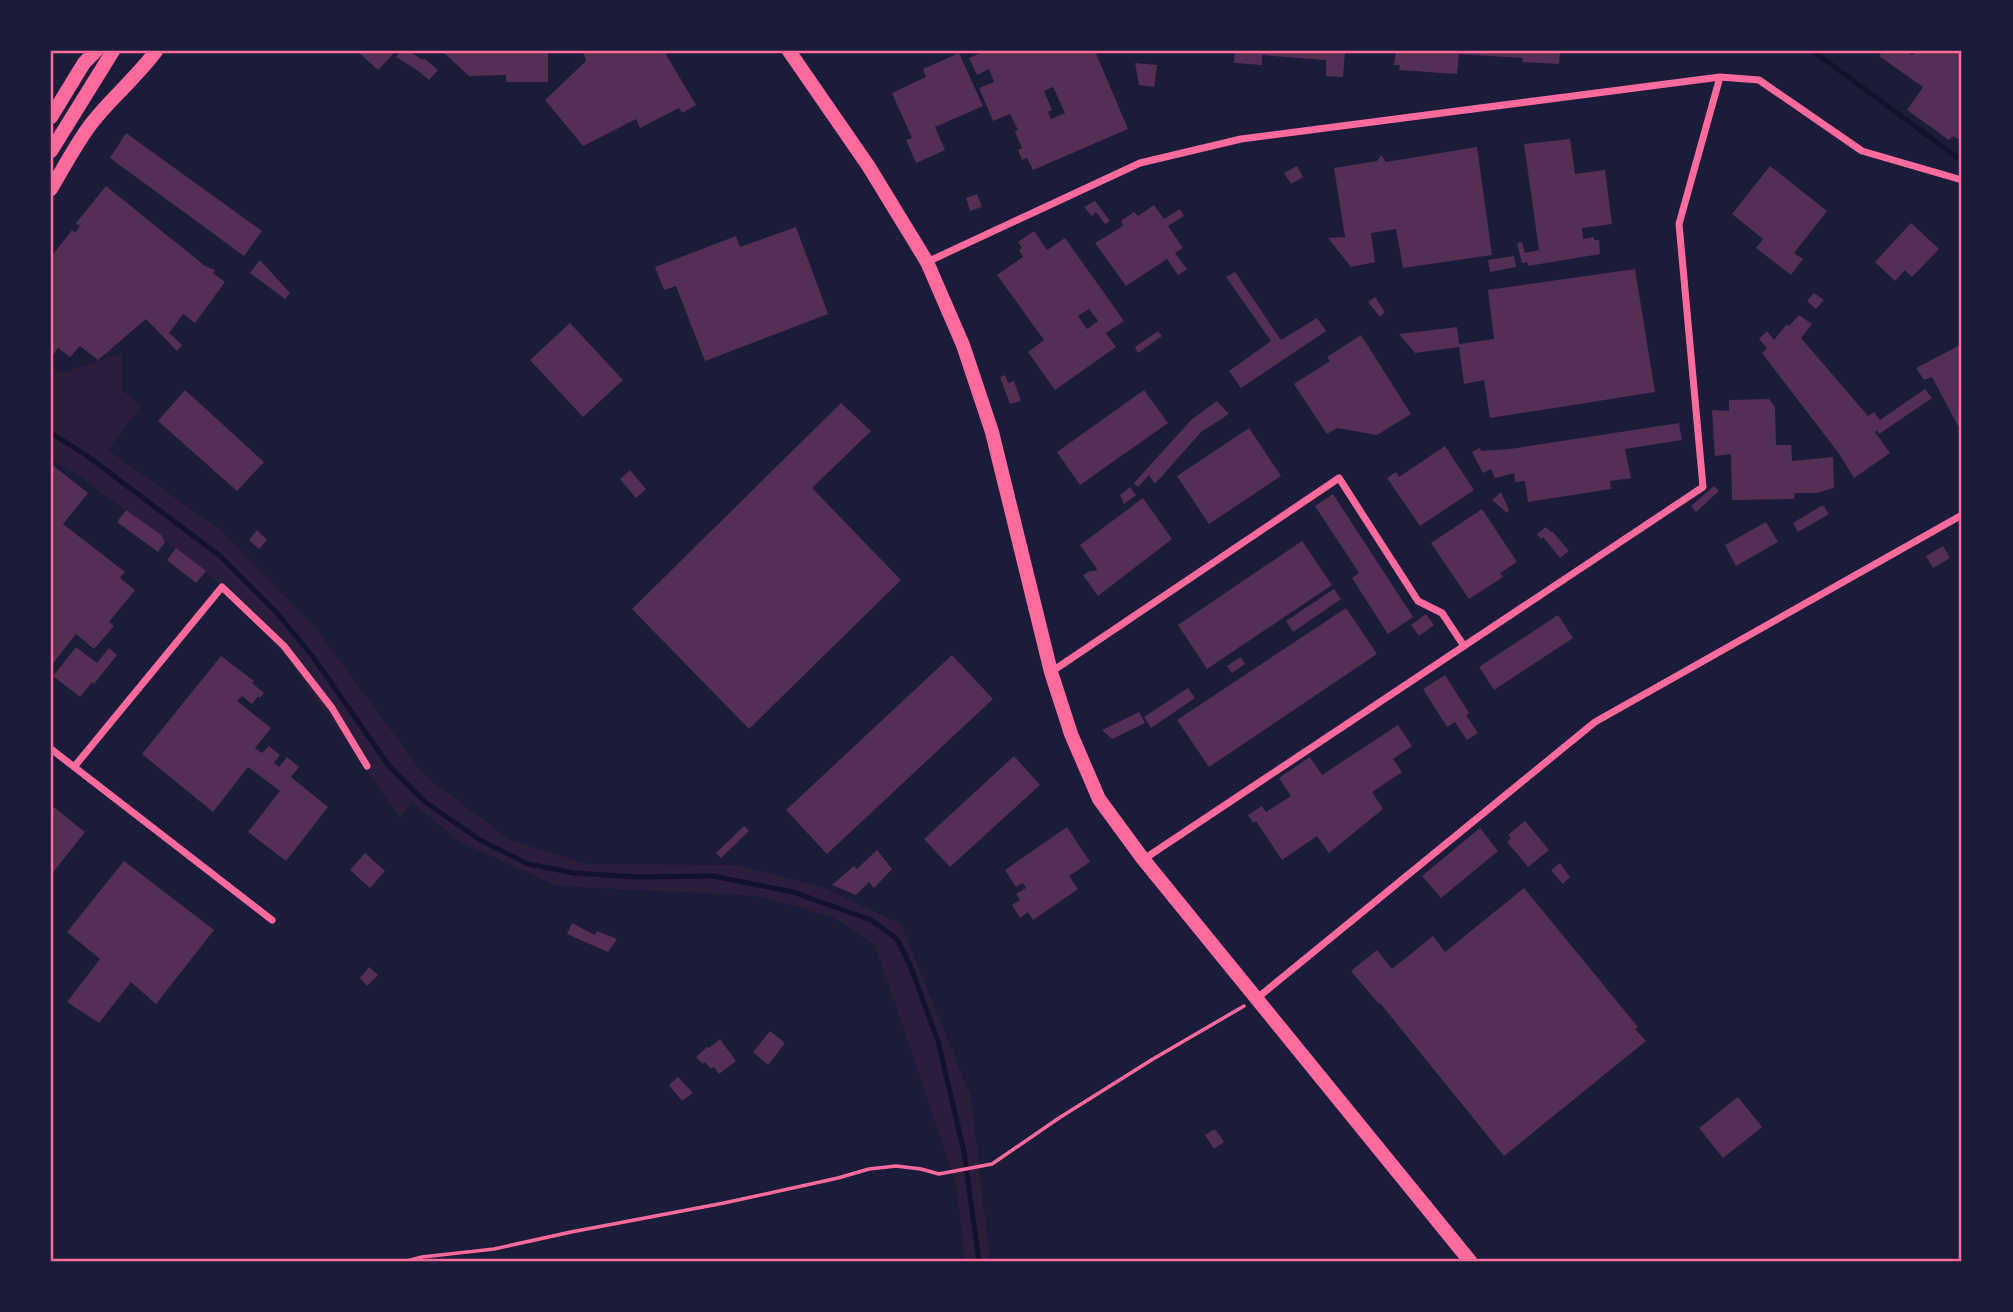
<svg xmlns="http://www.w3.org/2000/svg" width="2013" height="1312" font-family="Helvetica,sans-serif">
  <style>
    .green { fill: #2a1e3b }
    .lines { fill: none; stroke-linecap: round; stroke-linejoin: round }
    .stream { stroke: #12122b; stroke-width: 5 }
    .building { fill: #542f53; fill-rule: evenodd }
    .path { stroke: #ff6b9d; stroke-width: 3.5 }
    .minor { stroke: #ff6b9d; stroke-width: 7 }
    .secondary { stroke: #ff6b9d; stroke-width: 14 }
    .neatline { fill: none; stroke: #ff6b9d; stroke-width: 2.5 }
  </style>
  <rect width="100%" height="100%" fill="#1b1b3a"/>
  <!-- green -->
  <path class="green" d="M121,353V389L141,406L108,450L220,530L313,625L425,776L510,840L587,864L735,865L822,887L901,924L971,1097L990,1261H965L956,1184L875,944L832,917L758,896L557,886L460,842L411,801L400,818L288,659L214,578L81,477L51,460V368L64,372Z"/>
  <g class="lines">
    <!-- stream -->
    <path class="stream" d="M1813,51L1962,161
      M51,433L86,455L220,556L276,612L313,657L389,766L425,802L480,840L528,864L574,873L638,877L713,876L793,892L871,920L897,939L910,965L938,1041L964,1152L979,1261"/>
  </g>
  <!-- building -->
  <path class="building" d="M357,51H396L378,70Z
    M400,51H409L423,60L424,58L438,70L429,80L417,70L396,57Z
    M442,51H548V82H506V75L469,76Z
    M583,51H664L696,105L682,113L679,108L640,128L636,119L583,146L545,100L586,61Z
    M985,51H1095L1128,129L1033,170L1027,158L1022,160L1018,150L1022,148L1015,132L1018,130L1010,114L993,121L979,88L994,82L989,69L977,75L969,58ZM1053,87L1065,113L1051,119L1048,112L1052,110L1044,91Z
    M1235,51H1345L1343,77L1326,76V60L1262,55V65L1234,63Z
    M1396,51H1560L1559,64L1522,62L1523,58L1459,54L1457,74L1399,70L1400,65H1394Z
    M1883,51H1906L1912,55L1917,51H1962V141L1953,136L1949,140L1907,110L1923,87L1879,56Z
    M959,53L983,106L935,127L945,150L916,163L906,140L912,138L892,93L926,77L923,69Z
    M1135,63L1157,65L1154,87L1139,85Z
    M126,133L262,231L244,256L110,158Z
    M1570,139L1575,174L1605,170L1612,224L1582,228L1583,239L1594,237V240H1599L1600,254L1528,266L1527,262L1522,263L1517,243L1522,242L1525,253L1539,250L1524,144Z
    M1477,147L1492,255L1403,268L1396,229L1371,233L1375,262L1351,267L1328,238L1345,237L1334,168L1377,161L1381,155L1386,162Z
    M1297,166L1303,177L1291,184L1284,173Z
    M1770,166L1827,211L1794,253L1803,259L1791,275L1756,248L1763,239L1732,214Z
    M106,186L205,266L215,270L213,273L225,282L195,323L183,314L169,333L182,345L177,351L146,319L98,360L80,346L70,357L58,348L51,357V267L54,263L51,261V257L72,230L75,233L80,226L76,223Z
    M977,194L982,207L970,211L966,198Z
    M1095,201L1110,221L1105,224L1096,212L1092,216L1084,207Z
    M1154,205L1164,219L1180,209L1184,216L1168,226L1183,248L1175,253L1187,269L1178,275L1167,259L1126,286L1095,243L1123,226L1121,221L1134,212L1138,216Z
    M1911,223L1939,249L1912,277L1905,270L1895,281L1875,262Z
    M796,227L828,314L705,361L676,286L664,290L655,267L736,236L740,247Z
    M1034,231L1047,250L1065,238L1124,321L1106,333L1116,347L1055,390L1028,352L1044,340L997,275L1023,257L1019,250L1022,248L1018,242ZM1089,309L1098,321L1087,329L1078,316Z
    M1514,256L1516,267L1490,272L1488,260Z
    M260,260L290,293L285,299L250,273Z
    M1635,269L1655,392L1490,418L1484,380L1464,384L1459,347L1415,353L1399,334L1457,327L1459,344L1494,339L1488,290Z
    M1235,272L1281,340L1317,318L1326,331L1241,388L1229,371L1271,341L1226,277Z
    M1814,293L1824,300L1816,309L1807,301Z
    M1375,297L1385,312L1380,317L1368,302Z
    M1799,315L1812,324L1801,338L1868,416L1874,412L1880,420L1925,389L1932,398L1879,434L1877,430L1875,432L1890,453L1854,478L1840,455L1762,353L1767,348L1759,339L1767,331L1774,340L1787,324L1789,326Z
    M570,323L623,380L583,417L530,360Z
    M1158,331L1162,336L1138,353L1135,347Z
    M1361,335L1411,414L1377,435L1337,428L1327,434L1294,384L1330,361L1327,357Z
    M1962,344V424L1958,426L1932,377L1924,380L1916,368Z
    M1005,375L1008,383L1014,381L1021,401L1010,404L1000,377Z
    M185,390L264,462L237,491L158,421Z
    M1144,390L1168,423L1080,485L1057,452Z
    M1769,399L1775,407L1776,445H1791L1792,461L1833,457L1834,488L1816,493H1795L1794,499L1732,500L1731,454L1715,456L1712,410L1729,411V400Z
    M1217,401L1229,414L1201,432L1155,484L1149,475L1138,487L1134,483L1192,419Z
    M841,403L871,431L812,488L901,580L749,729L632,609Z
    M1679,423L1682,440L1625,449L1631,478L1610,481L1611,489L1528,502L1525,481L1515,482L1514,473L1495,478L1491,469L1483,473L1472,452L1480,448L1481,451L1510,449Z
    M1249,428L1281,476L1209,524L1177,476Z
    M1445,446L1474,490L1420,526L1387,478L1396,472L1399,477Z
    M51,464L88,493L63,524L125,572L120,578L135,590L109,622L114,626L94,649L76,634L51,666Z
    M630,470L646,489L636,498L620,479Z
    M1714,486L1719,491L1696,512L1691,506Z
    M1130,487L1136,495L1124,504L1120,495Z
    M1501,492L1509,510L1507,513L1492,500Z
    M1333,494L1413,617L1388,634L1352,578L1359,573L1315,506Z
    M1143,498L1172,539L1098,596L1083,575L1090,571H1095L1097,569L1080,545Z
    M1823,505L1829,514L1798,532L1793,523Z
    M1482,509L1517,562L1500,573L1503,577L1469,599L1431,543Z
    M126,510L161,535L165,542L158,552L117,522Z
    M1766,522L1778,542L1736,566L1725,545Z
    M1546,527L1551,532L1552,531L1569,551L1560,558L1543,537L1541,539L1537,534Z
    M257,530L267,540L259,549L249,540Z
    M1302,541L1332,585L1207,669L1178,625Z
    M1943,546L1950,558L1933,568L1926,556Z
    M176,548L206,571L196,583L167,560Z
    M1334,589L1341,599L1293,632L1286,621Z
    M1346,608L1377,654L1209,767L1177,720Z
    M1426,614L1434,625L1419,636L1411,625Z
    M1558,615L1573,638L1494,690L1479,667Z
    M76,647L97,663L109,648L117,655L94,684L92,682L80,697L53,676Z
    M952,655L993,699L827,854L786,810Z
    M221,656L254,681L252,683L264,693L260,698L258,696L252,704L242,696L237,701L271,728L255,748L262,753L269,746L280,755L274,763L279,767L287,757L299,767L291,777L328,807L286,861L248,832L280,791L248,767L213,812L142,754Z
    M1241,657L1245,664L1232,673L1227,666Z
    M1445,675L1469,713L1466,715L1478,733L1467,740L1455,722L1447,727L1423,689Z
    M1188,688L1195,698L1151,728L1144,717Z
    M1139,712L1145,723L1112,739L1102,730Z
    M1398,725L1412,746L1393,759L1402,772L1372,792L1383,809L1329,853L1317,836L1282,860L1256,821L1253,823L1248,815L1262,806L1266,812L1291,796L1279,778L1310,757L1322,775Z
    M1014,756L1040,785L950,867L924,839Z
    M51,805L85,832L51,875Z
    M1525,821L1549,850L1528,867L1507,842L1511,838L1508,835Z
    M744,826L749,831L721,858L716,853Z
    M1067,827L1090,862L1069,876L1078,889L1033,920L1028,912L1020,918L1012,905L1020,900L1016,894L1026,888L1023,883L1016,887L1005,870Z
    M1480,828L1498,851L1441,898L1422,876Z
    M877,850L892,869L874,888L869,882L856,895L832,885L854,866L857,869Z
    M365,853L385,871L370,888L350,870Z
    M124,861L214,930L156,1004L131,982L99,1023L67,1002L100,959L67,932Z
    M1560,863L1570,877L1563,884L1551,870Z
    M1524,888L1638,1027L1635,1029L1646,1041L1504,1156L1380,1003L1379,1004L1351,971L1377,950L1392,969L1433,936L1445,952Z
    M572,923L595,935L597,931L617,939L608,952L567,934Z
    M369,967L378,975L367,986L360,978Z
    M770,1031L785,1043L768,1065L753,1052Z
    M720,1039L736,1061L719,1074L714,1067L711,1069L705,1062L703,1064L696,1057L707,1047L709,1048Z
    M678,1077L693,1093L682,1101L669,1085Z
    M1738,1097L1762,1127L1723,1158L1699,1128Z
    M1215,1129L1224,1142L1214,1149L1205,1135Z"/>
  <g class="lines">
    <!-- path -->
    <path class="path" d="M407,1261L422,1257L494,1249L571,1232L724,1203L838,1178L869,1169L896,1166L921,1169L939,1174L992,1164L1059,1118L1153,1059L1244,1006"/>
    <!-- minor -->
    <path class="minor" d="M927,262L1140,163L1241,139L1720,77L1759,80L1862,151L1962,180
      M1051,672L1339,478L1418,601L1442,613L1464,646
      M51,749L272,920
      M74,767L222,587L284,646L332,708L367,766
      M1144,859L1703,487L1679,224L1720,77
      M1256,999L1595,722L1962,515"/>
    <!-- secondary -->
    <path class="secondary" d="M789,51L869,167L927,262L963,345L992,432L1051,672L1071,734L1099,799L1143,859L1470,1261
      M51,117L84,63L96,51
      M51,151L113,51
      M51,189C64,167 76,144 91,124C111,98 137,77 156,51"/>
  </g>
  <!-- border -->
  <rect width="2013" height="1312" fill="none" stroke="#1b1b3a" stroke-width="105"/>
  <rect x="52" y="52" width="1908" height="1208" class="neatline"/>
</svg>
